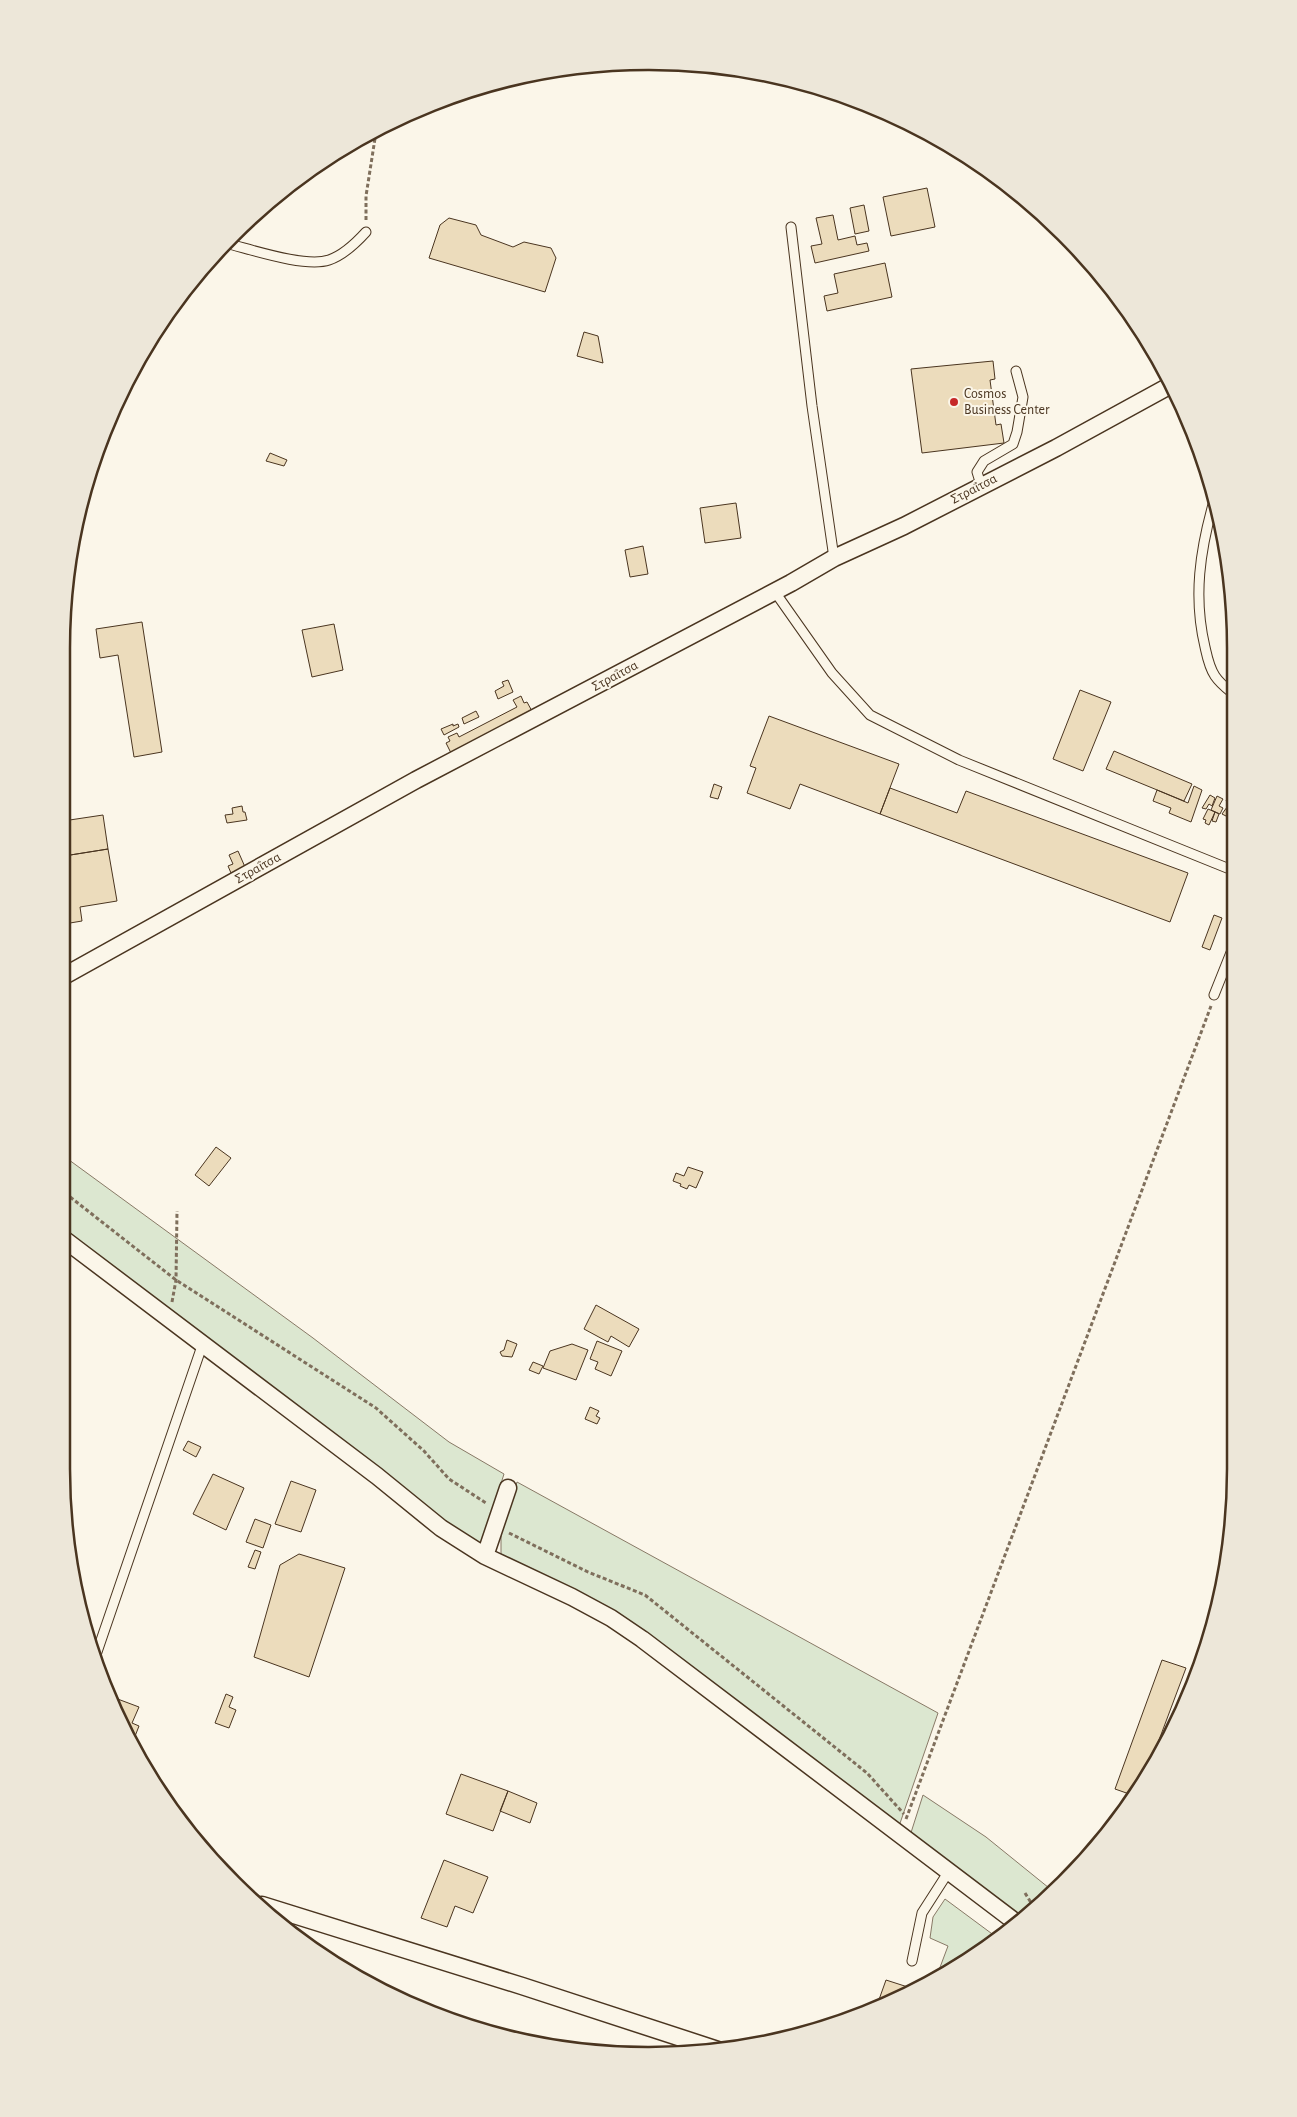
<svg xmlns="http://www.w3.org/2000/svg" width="1297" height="2117" font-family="'Alegreya Sans',sans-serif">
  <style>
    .green { fill: #dce7d0; stroke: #887966 }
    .building { fill: #ecdcbc; stroke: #4a3520 }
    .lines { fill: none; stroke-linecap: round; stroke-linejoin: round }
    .service-casing { stroke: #4a3520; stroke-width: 11 }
    .minor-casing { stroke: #4a3520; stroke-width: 19 }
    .path { stroke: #7f6f5c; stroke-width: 3; stroke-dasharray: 4 2.5; stroke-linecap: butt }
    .service { stroke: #fbf6e9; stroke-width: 9 }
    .minor { stroke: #fbf6e9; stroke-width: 16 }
    .poi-dot { fill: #c62828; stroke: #fbf6e9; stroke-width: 2 }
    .labels { text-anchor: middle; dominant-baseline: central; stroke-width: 4; stroke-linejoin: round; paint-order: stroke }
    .poi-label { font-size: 14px; fill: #4a3520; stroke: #fbf6e9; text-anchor: start }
    .street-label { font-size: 14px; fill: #4a3520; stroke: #fbf6e9 }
    .rim { fill: none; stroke: #4a3520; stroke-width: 2.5 }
  </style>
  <rect width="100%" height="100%" fill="#fbf6e9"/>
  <!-- green -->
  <path class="green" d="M65,1157L313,1338L449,1442L504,1474L495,1502L486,1550L408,1501L65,1236Z
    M517,1482L938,1713L897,1832L647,1637L501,1560V1533Z
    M923,1795L986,1837L1054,1892L1015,1926L908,1842Z
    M945,1899L999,1939L936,1978L948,1946L930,1938L933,1917Z"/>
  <!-- building -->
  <path class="building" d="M927,188L935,227L891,236L883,197Z
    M864,205L869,231L855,234L850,208Z
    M833,215L838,240L855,236L857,245L867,243L869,251L815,263L811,246L822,244L816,218Z
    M449,218L476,225L481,235L513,247L524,242L551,248L556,258L545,292L429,258L440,225Z
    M885,263L892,297L827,311L824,296L838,293L834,274Z
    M584,332L598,336L603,363L577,356Z
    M993,361L995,379L990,380L996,425L1001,424L1004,443L922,453L911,369Z
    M270,453L287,460L284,466L266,461Z
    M736,503L741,538L705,543L700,508Z
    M643,546L648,574L630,577L625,550Z
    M142,622L162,752L134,757L118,655L100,658L96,629Z
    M334,624L343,670L312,677L302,630Z
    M508,680L513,692L498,699L495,691L504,686L502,682Z
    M1080,690L1111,702L1083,771L1053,759Z
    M521,696L524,703L527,702L533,713L452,755L446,743L450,741L448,737L457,733L459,737L517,707L513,700Z
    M476,711L479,717L464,724L462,718Z
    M769,716L899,764L880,814L800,784L790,809L747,793L756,768L750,766Z
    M453,724V726L458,724L459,727L444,735L441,729Z
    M1114,751L1192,784L1184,801L1106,769Z
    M714,784L722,787L718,799L710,797Z
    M1194,786L1202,790L1191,822L1169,813L1171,808L1153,801L1157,790L1188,803Z
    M890,788L957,813L966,791L1188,873L1170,922L880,814Z
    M1210,795L1215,798L1212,806L1209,804L1206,809L1202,808Z
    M1217,796L1223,799L1219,806L1223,808L1220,814L1211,810Z
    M1227,799L1232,801V819L1222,814L1230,803L1226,801Z
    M242,806L243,812H245L247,820L227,823L225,815L233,814L232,808Z
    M1208,809L1215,812L1209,825L1205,823L1206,820L1203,819Z
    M1215,812L1219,814L1216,822L1212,821Z
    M103,815L108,849L64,856L63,821Z
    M108,849L117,901L80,907L82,921L64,924V856Z
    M238,851L245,867L231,873L228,866L233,864L229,855Z
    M1214,915L1222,918L1210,950L1202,947Z
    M216,1147L231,1158L209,1186L195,1175Z
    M688,1167L703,1172L696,1188L689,1185L687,1189L680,1186L681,1184L673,1181L676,1173L684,1176Z
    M596,1305L639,1329L629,1347L611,1336L608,1342L584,1329Z
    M507,1340L517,1344L512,1357L502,1356L500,1352L504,1350Z
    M597,1341L622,1351L611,1376L595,1369L598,1362L590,1359Z
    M572,1344L588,1350L576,1380L543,1368L550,1351Z
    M533,1362L543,1366L539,1374L529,1370Z
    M590,1407L599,1411L596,1416L600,1418L597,1424L585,1419Z
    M188,1441L201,1447L196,1457L183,1450Z
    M213,1474L244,1488L226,1530L193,1514Z
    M291,1481L316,1490L301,1532L275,1524Z
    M255,1519L271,1525L263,1548L246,1542Z
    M255,1550L261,1552L255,1569L248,1567Z
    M299,1554L345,1568L309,1677L254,1657L280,1565Z
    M1162,1660L1186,1668L1144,1780L1135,1796L1115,1789Z
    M226,1694L233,1697L229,1707L236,1710L229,1728L215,1723Z
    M115,1698L139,1707L132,1723L139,1726L132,1744L122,1728L112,1705Z
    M461,1774L508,1791L493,1831L446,1814Z
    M508,1791L537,1803L530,1823L500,1811Z
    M444,1860L488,1877L473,1913L455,1906L447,1927L421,1918Z
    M886,1980L914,1989L908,1995L876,2008Z"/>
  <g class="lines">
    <!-- service casing -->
    <g class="service-casing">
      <path id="service" d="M791,227L812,406L834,558
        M225,243C250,249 305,268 329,260C344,255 356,243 366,232
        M981,485L977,472L984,461L1013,444L1017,432L1023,397L1016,371
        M1214,501C1200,550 1193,597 1205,647C1207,656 1209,667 1215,676C1219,682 1226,688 1231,692
        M775,592L832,673L870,715L959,760L1232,870
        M1214,995L1232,950
        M97,1652L203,1343
        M912,1961L922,1913L949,1871"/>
    </g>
    <!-- minor casing -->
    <g class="minor-casing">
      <path id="minor" d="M64,976L416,780L791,583L834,558L904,526L1056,448L1171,385
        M65,1240L377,1476L441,1528L485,1556L572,1597L611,1618L642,1639L1018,1924
        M485,1556L508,1488
        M262,1905L522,1986L721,2051"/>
    </g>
    <!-- path -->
    <path class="path" d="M366,220V196L376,132
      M65,1193L176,1280L376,1408L424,1451L449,1479L486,1503
      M172,1302L176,1280L177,1211
      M509,1533L588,1572L645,1595L867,1773L904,1814
      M906,1819L1211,1006
      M1025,1893L1035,1909"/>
    <!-- service -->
    <use href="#service" class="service"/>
    <!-- minor -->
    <use href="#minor" class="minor"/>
  </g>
  <!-- markers -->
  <circle class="poi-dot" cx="954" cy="402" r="5"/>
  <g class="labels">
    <!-- poi labels -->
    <g class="poi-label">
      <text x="964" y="394">Cosmos<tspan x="964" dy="16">Business Center</tspan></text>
    </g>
    <!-- street labels -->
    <g class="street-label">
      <text transform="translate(974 489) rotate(-27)">Στραΐτσα</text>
      <text transform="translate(615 676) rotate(-28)">Στραΐτσα</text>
      <text transform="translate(258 868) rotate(-29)">Στραΐτσα</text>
    </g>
  </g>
  <!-- crop -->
  <path d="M0 0H1297V2117H0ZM648 70H649A578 578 0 0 1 1227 648V1469A578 578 0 0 1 649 2047H648A578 578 0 0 1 70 1469V648A578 578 0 0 1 648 70Z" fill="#ede7d9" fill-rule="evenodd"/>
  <path class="rim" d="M648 70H649A578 578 0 0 1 1227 648V1469A578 578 0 0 1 649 2047H648A578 578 0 0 1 70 1469V648A578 578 0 0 1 648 70Z"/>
</svg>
